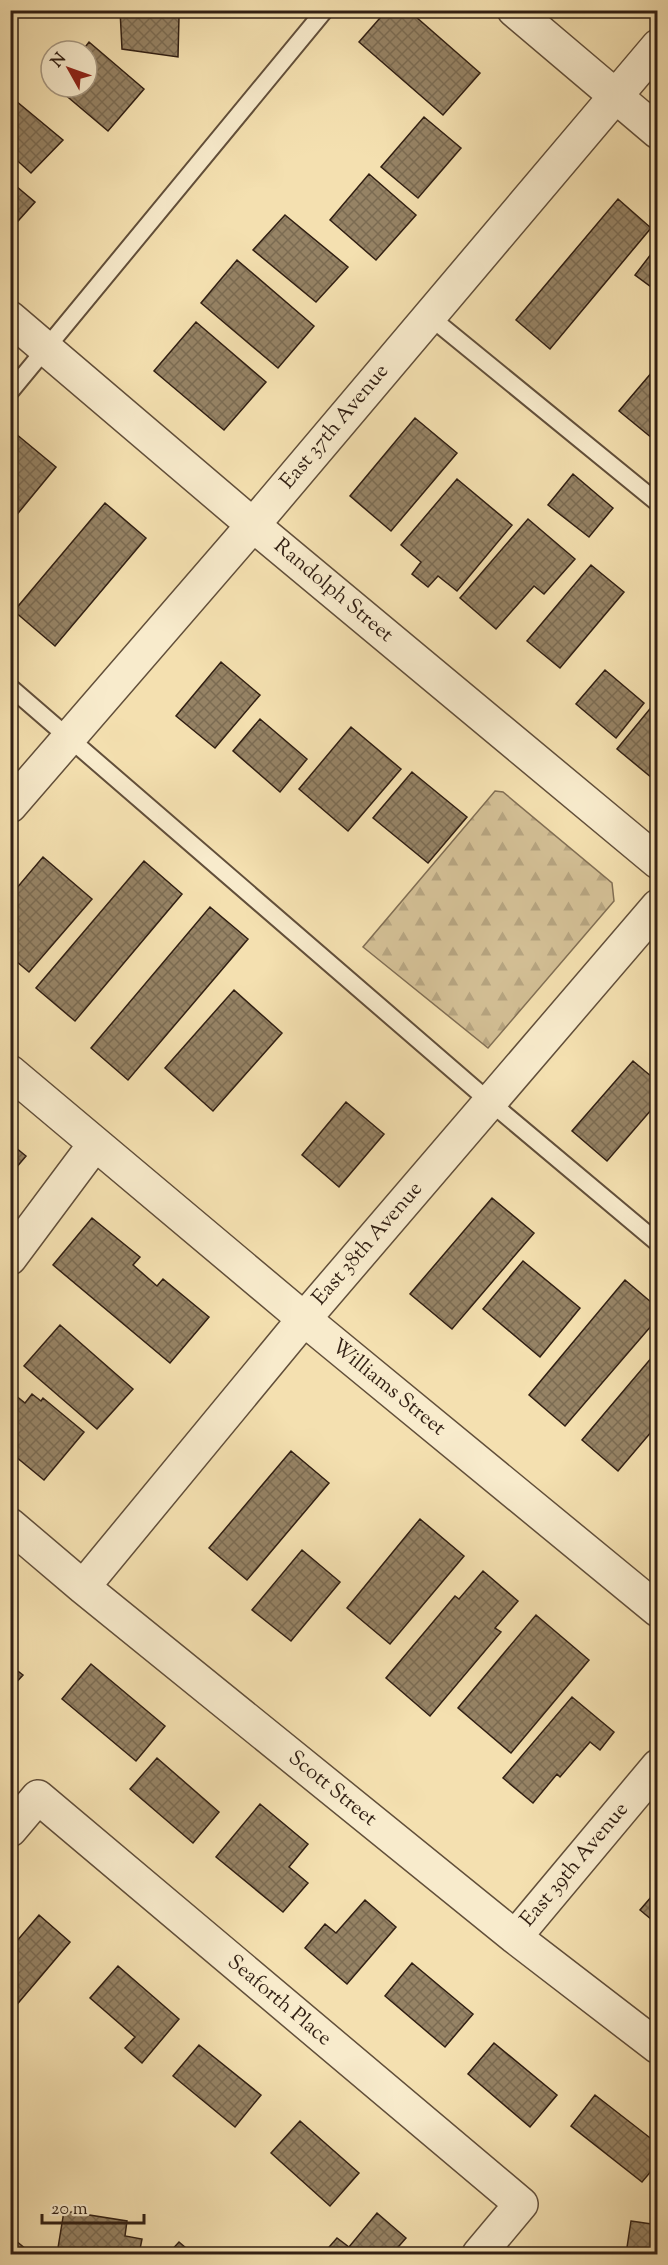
<svg xmlns="http://www.w3.org/2000/svg" width="668" height="2265" font-family="'Sorts Mill Goudy',serif">
  <style>
    .forest { fill: url(#forest-firs); stroke: #826f54; stroke-width: 1.5 }
    .building { fill: url(#building-cross-hatch); stroke: #311f13; stroke-width: 1.5 }
    .lines { fill: none; stroke-linecap: round; stroke-linejoin: round }
    .service-casing { stroke: #624f3a; stroke-width: 20 }
    .minor-casing { stroke: #624f3a; stroke-width: 36 }
    .service { stroke: #f8ebcc; stroke-width: 16 }
    .minor { stroke: #f8ebcc; stroke-width: 33 }
    .labels { text-anchor: middle; dominant-baseline: central; stroke-width: 5; stroke-linejoin: round; paint-order: stroke }
    .street-label { font-size: 21px; fill: #311f13; stroke: #f8ebcc }
  </style>
  <defs>
    <pattern id="forest-firs" width="22" height="20" patternUnits="userSpaceOnUse" patternTransform="scale(1.5)"><rect width="22" height="20" fill="#d3bf95"/><path d="M5 1l3.5 6h-7zM16 11l3.5 6h-7z" fill="#b6a480"/></pattern>
    <pattern id="building-cross-hatch" width="8" height="8" patternUnits="userSpaceOnUse" patternTransform="scale(1.5)"><rect width="8" height="8" fill="#968365"/><path d="M0 0l8 8M0 8l8-8" fill="none" stroke="#7b6b52"/></pattern>
  </defs>
  <rect width="100%" height="100%" fill="#f4e0b0"/>
  <filter id="stains"><feTurbulence type="fractalNoise" baseFrequency=".00333" numOctaves="4"/><feColorMatrix values="0 0 0 0 .2 0 0 0 0 .09 0 0 0 0 .02 0 0 0 .5 -.17"/></filter>
  <radialGradient id="worn" r=".72"><stop offset=".6" stop-color="#630" stop-opacity="0"/><stop offset="1" stop-color="#630" stop-opacity=".3"/></radialGradient>
  <!-- forest -->
  <path class="forest" d="M495,791L503,792L612,883L614,901L488,1048L363,947Z"/>
  <!-- building -->
  <path class="building" d="M120,10H186L179,17L178,57L122,49Z
    M387,10H408L480,73L443,115L359,42Z
    M89,42L144,89L108,131L63,93L69,87H87V51H82Z
    M10,96L63,140L31,173L10,154Z
    M424,117L461,148L418,198L381,167Z
    M369,174L416,215L376,260L330,220Z
    M10,181L35,202L10,230Z
    M618,199L651,228L550,349L516,320Z
    M285,215L348,267L316,302L253,250Z
    M658,245V292L635,275Z
    M237,260L314,326L278,368L201,303Z
    M196,322L266,382L224,430L154,371Z
    M658,365V443L619,411Z
    M415,418L457,453L391,531L350,496Z
    M10,429L56,467L10,523Z
    M573,474L613,508L589,537L548,505Z
    M457,479L512,525L457,591L438,576L428,587L412,574L421,562L401,545Z
    M105,503L146,538L55,646L14,611Z
    M528,519L575,559L544,594L534,586L496,629L460,598Z
    M591,565L624,592L560,668L527,641Z
    M221,662L260,695L215,748L176,716Z
    M605,670L644,703L616,738L576,704Z
    M658,699V771L652,778L617,749Z
    M260,719L307,759L280,792L233,751Z
    M351,727L401,769L348,831L299,789Z
    M412,772L467,817L428,863L373,818Z
    M43,857L92,899L29,972L10,956V896Z
    M144,861L182,894L75,1021L36,988Z
    M210,907L248,939L128,1080L91,1048Z
    M234,990L282,1033L213,1111L165,1068Z
    M633,1061L658,1082V1102L607,1161L572,1131Z
    M346,1102L384,1134L339,1187L302,1155Z
    M10,1143L26,1156L10,1175Z
    M492,1198L534,1233L452,1329L410,1294Z
    M92,1218L140,1257L133,1265L157,1286L163,1279L209,1317L170,1363L53,1265Z
    M523,1261L580,1308L540,1357L483,1309Z
    M625,1280L658,1308V1318L565,1426L529,1395Z
    M60,1325L133,1389L97,1429L24,1366Z
    M658,1350V1424L618,1471L582,1440Z
    M10,1391L25,1403L32,1394L41,1401L43,1398L84,1432L44,1480L10,1452Z
    M291,1451L329,1483L247,1580L209,1548Z
    M420,1519L464,1556L390,1644L347,1608Z
    M302,1550L340,1582L291,1641L252,1610Z
    M483,1571L518,1601L495,1628L501,1632L430,1716L386,1678L455,1596L459,1599Z
    M536,1615L589,1660L511,1753L458,1708Z
    M91,1664L165,1726L136,1761L62,1699Z
    M10,1665L23,1675L10,1689Z
    M572,1697L614,1732L600,1750L590,1742L560,1777L557,1774L533,1803L503,1778Z
    M157,1758L219,1812L193,1843L130,1789Z
    M260,1804L308,1844L289,1867L308,1883L283,1912L216,1857Z
    M658,1889V1925L640,1910Z
    M365,1900L396,1927L347,1984L305,1948L325,1924L336,1933Z
    M39,1915L70,1942L14,2008L10,2005V1949Z
    M412,1963L473,2014L445,2047L385,1996Z
    M118,1966L179,2019L142,2063L125,2048L135,2037L90,1998Z
    M494,2043L557,2095L530,2127L468,2074Z
    M199,2045L261,2095L235,2127L173,2076Z
    M595,2095L658,2144V2163L642,2182L571,2126Z
    M300,2121L359,2173L330,2206L271,2153Z
    M64,2211L127,2221L125,2236L142,2239L139,2254H57Z
    M377,2213L406,2238L392,2254H323L337,2238L349,2247Z
    M631,2221L658,2225V2254H626Z
    M10,2236L32,2254H10Z
    M179,2242L193,2254H168Z"/>
  <g class="lines">
    <!-- service casing -->
    <g class="service-casing">
      <path id="service" d="M429,316L658,503
        M10,392L325,10
        M10,687L490,1102L658,1243"/>
    </g>
    <!-- minor casing -->
    <g class="minor-casing">
      <path id="minor" d="M514,10L658,132
        M10,318L253,525L658,862
        M10,806L253,525L658,46
        M10,1072L304,1319L658,1610
        M10,1258L95,1144
        M10,1525L83,1587L515,1937L658,2047
        M83,1587L304,1319L658,906
        M10,1830L38,1797L521,2204L479,2254
        M515,1937L658,1766"/>
    </g>
    <!-- service -->
    <use href="#service" class="service"/>
    <!-- minor -->
    <use href="#minor" class="minor"/>
  </g>
  <g class="labels">
    <!-- street labels -->
    <g class="street-label">
      <text transform="translate(335 427) rotate(-50)">East 37th Avenue</text>
      <text transform="translate(333 591) rotate(40)">Randolph Street</text>
      <text transform="translate(368 1244) rotate(-49)">East 38th Avenue</text>
      <text transform="translate(388 1388) rotate(39)">Williams Street</text>
      <text transform="translate(332 1789) rotate(39)">Scott Street</text>
      <text transform="translate(575 1865) rotate(-50)">East 39th Avenue</text>
      <text transform="translate(279 2001) rotate(40)">Seaforth Place</text>
    </g>
  </g>
  <!-- margin -->
  <rect width="668" height="2265" fill="none" stroke="#f4e0b0" stroke-width="36"/>
  <rect x="12" y="12" width="644" height="2241" fill="none" stroke="#311f13" stroke-width="3"/>
  <rect x="18" y="18" width="632" height="2229" fill="none" stroke="#311f13" stroke-width="1.5"/>
  <!-- north arrow -->
  <g transform="translate(69 69) rotate(310)"><circle r="28" fill="#f8ebcc" stroke="#a89982" stroke-width="1.5"/>
  <path d="M0-4.5L10 22L0 15L-10 22Z" fill="#8f2418"/>
  <text y="-9" font-size="16" font-weight="bold" text-anchor="middle" fill="#311f13">N</text>
  </g>
  <!-- scale -->
  <path d="M42 2214v9h102v-9" fill="none" stroke="#311f13" stroke-width="3"/>
  <text x="51" y="2214" font-size="18" fill="#311f13" stroke="#f8ebcc" stroke-width="4.5" paint-order="stroke">20 m</text>
  <rect width="100%" height="100%" filter="url(#stains)"/>
  <rect width="100%" height="100%" fill="url(#worn)"/>
</svg>
